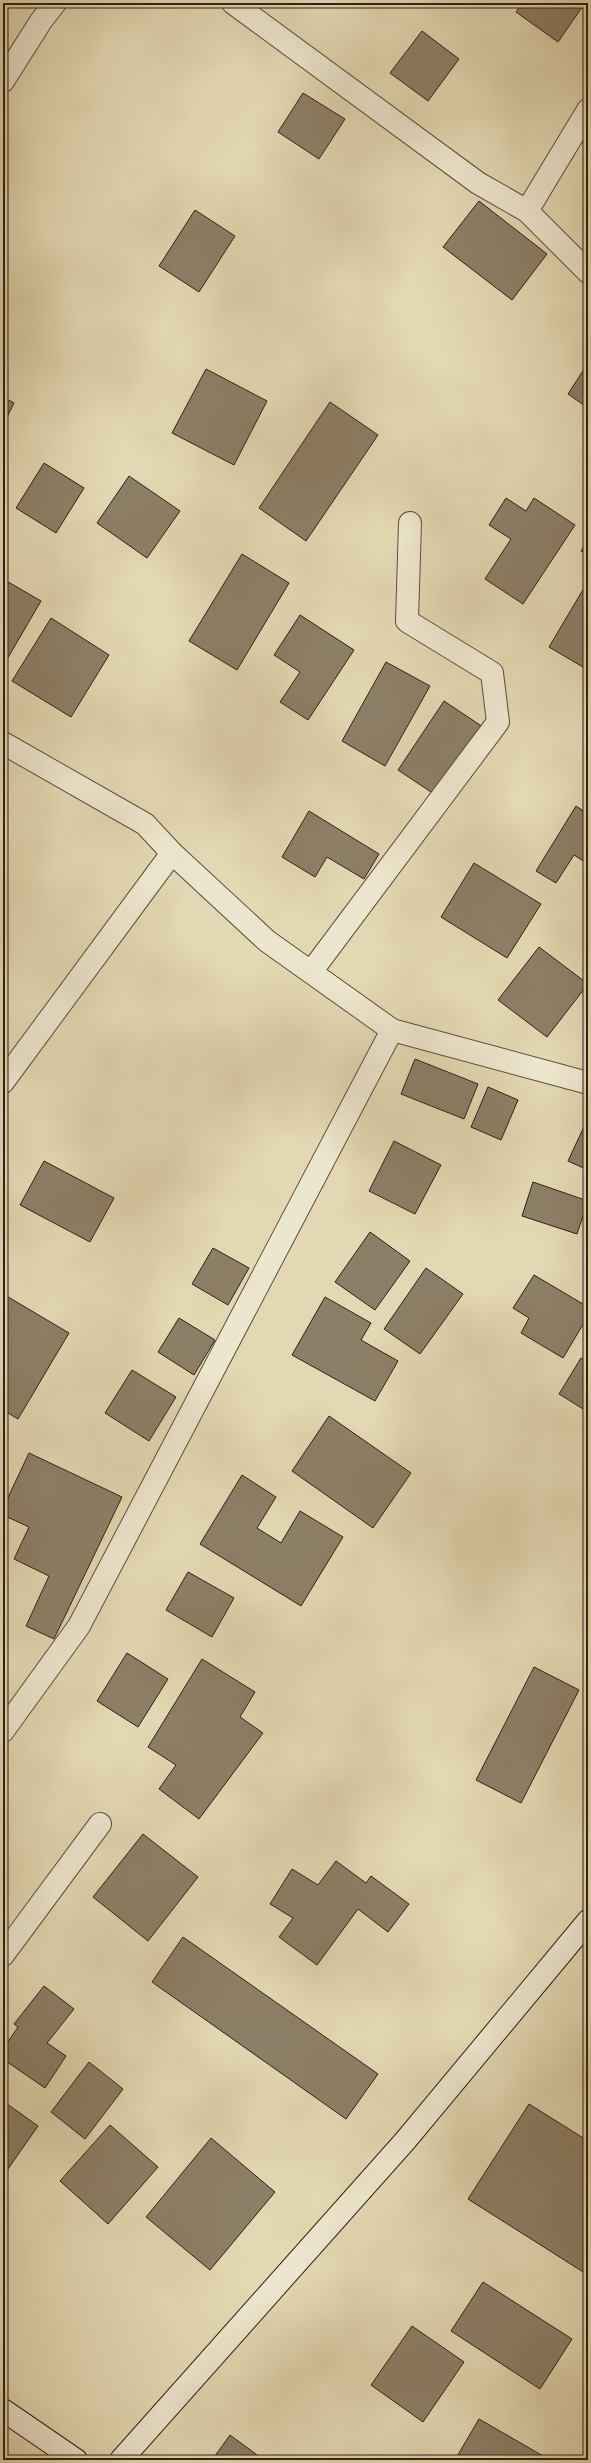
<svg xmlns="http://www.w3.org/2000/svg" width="591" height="2463" font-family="'IM FELL French Canon',serif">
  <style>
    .building { fill: #8d7f67; stroke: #301f14 }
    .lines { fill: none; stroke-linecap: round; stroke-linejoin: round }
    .street-casing { stroke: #5d4d3c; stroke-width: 24 }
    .secondary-casing { stroke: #301f14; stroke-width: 24 }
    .street { stroke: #ede6ce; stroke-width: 22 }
    .secondary { stroke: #ede6ce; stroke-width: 22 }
  </style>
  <rect width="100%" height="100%" fill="#e3d8b3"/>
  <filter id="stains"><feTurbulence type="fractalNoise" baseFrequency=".005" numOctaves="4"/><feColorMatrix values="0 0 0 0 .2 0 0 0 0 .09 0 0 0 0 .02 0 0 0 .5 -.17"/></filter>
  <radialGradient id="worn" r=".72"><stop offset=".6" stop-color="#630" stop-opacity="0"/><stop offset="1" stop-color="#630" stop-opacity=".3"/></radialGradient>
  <!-- building -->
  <path class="building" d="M522,3H585L558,42L516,12Z
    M422,31L459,59L428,101L390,73Z
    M303,93L345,119L319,159L278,132Z
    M479,201L547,254L512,300L443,247Z
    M195,210L235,236L199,292L159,266Z
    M588,363V408L568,394Z
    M206,369L267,401L234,465L172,433Z
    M3,397L14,403L3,425Z
    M330,402L378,435L306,541L259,508Z
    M44,463L84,488L56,533L16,508Z
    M129,476L180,511L147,558L97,523Z
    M506,498L526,511L534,498L575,525L523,604L485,579L511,539L489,525Z
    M588,540V555L581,551Z
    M242,554L289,583L237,670L189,641Z
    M3,579L41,601L6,661L3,660Z
    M584,588L588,590V670L549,647Z
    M300,615L354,650L308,720L280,702L300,672L274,655Z
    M51,618L109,655L71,717L12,681Z
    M386,662L430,686L385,766L342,741Z
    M444,701L483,727L437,796L398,770Z
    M576,806L588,814V864L574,855L556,883L536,871Z
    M309,811L379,854L364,879L327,857L315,877L282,857Z
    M474,863L541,904L507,958L441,917Z
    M539,947L588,984L547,1037L498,1000Z
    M415,1059L478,1084L464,1119L401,1094Z
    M488,1087L518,1100L501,1140L471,1127Z
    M588,1118V1170L568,1161Z
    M394,1141L441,1165L415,1214L369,1191Z
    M44,1161L114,1198L90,1242L20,1205Z
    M533,1182L588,1201L577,1234L522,1216Z
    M370,1232L410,1261L375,1310L335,1282Z
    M213,1248L249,1268L228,1305L192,1284Z
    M426,1268L463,1294L420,1354L384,1329Z
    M534,1275L588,1307V1316L563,1358L521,1333L529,1318L513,1308Z
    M3,1294L69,1333L18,1419L3,1410Z
    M325,1297L371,1323L361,1340L398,1361L375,1401L292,1355Z
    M179,1318L215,1340L194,1375L158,1352Z
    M581,1358L588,1362V1412L559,1394Z
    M132,1370L176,1397L149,1441L105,1413Z
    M329,1416L411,1473L373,1528L292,1471Z
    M29,1453L122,1497L54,1639L26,1626L49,1576L14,1559L29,1527L3,1515V1508Z
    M242,1475L276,1497L257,1528L281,1543L300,1511L343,1537L301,1606L200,1544Z
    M188,1572L234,1598L212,1637L166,1610Z
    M127,1653L168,1679L138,1727L97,1701Z
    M202,1659L255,1692L240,1717L263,1733L199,1819L159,1789L176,1765L148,1747Z
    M534,1667L579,1690L521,1803L476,1780Z
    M143,1834L198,1877L148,1941L93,1897Z
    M336,1861L366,1883L371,1876L409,1904L388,1932L358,1909L317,1965L279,1937L293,1918L270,1904L292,1869L318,1885Z
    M183,1937L378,2074L346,2119L152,1982Z
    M44,1986L74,2009L47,2043L66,2056L45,2088L3,2059V2049L18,2027L14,2024Z
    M89,2062L123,2089L85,2139L51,2112Z
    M3,2101L38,2126L3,2176Z
    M529,2104L588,2141V2275L468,2199Z
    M110,2125L158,2167L108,2224L60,2181Z
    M211,2138L275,2192L210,2270L146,2217Z
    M483,2282L572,2339L540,2389L451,2331Z
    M412,2326L464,2362L423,2422L371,2385Z
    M479,2419L550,2460H455Z
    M230,2435L264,2460H212Z"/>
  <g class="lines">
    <!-- street casing -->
    <g class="street-casing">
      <path id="street" d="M233,3L478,183L527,211L588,272
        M3,81L41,21L55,3
        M527,211L588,110
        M3,743L145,824L172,853L267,941L392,1030L588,1083
        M311,972L498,722L492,673L407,621L410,523
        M3,1082L172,853
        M3,1731L79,1626L392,1030
        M3,1955L100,1824"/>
    </g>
    <!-- secondary casing -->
    <g class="secondary-casing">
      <path id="secondary" d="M3,2410L76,2460
        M121,2460L405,2141L588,1921"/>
    </g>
    <!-- street -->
    <use href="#street" class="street"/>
    <!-- secondary -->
    <use href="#secondary" class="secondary"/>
  </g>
  <!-- margin -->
  <rect width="591" height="2463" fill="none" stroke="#e3d8b3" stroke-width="16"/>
  <rect x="4" y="4" width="583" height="2455" fill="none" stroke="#301f14" stroke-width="2"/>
  <rect x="8" y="8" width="575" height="2447" fill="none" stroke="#301f14"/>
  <rect width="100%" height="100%" filter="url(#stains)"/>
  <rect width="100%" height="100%" fill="url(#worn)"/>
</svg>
